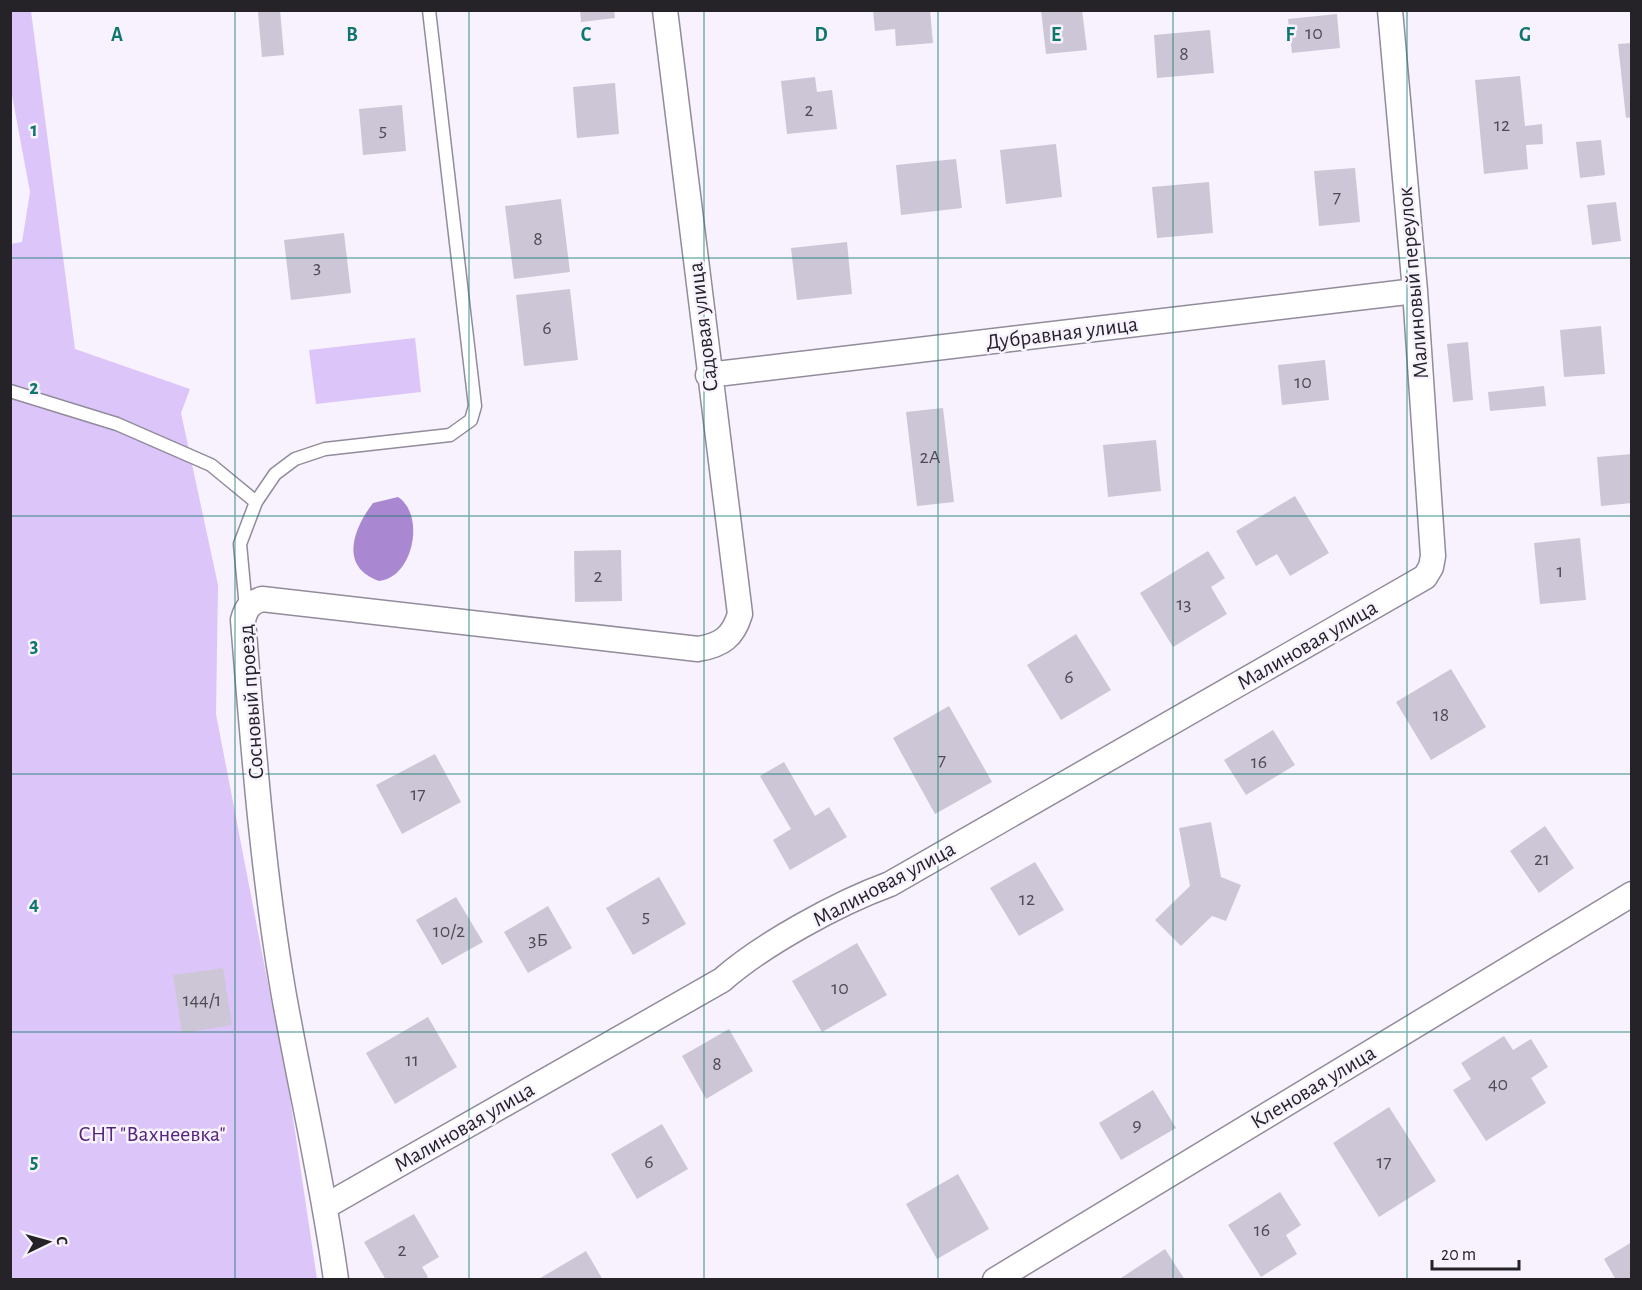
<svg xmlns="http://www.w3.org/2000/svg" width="1642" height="1290" font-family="'Alegreya Sans',sans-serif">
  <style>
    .green { fill: #dcc5f9 }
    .water { fill: #aa87d1 }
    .building { fill: #cdc6d7 }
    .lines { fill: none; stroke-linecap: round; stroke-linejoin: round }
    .service-casing { stroke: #928b9c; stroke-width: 15 }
    .minor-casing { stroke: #928b9c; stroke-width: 27 }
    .service { stroke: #fff; stroke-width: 12 }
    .minor { stroke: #fff; stroke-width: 24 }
    .grid { fill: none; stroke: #0f766e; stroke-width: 1.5; stroke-opacity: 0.55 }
    .labels { text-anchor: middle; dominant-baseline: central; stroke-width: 5; stroke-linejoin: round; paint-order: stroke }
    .number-label { font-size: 20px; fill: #4f4b54 }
    .street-label { font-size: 22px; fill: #252228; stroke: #f7f2fd }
    .park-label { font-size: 22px; fill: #53247c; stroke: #f7f2fd }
    .grid-label { font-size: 20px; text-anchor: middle; font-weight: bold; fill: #0f766e; stroke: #f7f2fd; stroke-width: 5; stroke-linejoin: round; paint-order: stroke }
  </style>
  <rect width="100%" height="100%" fill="#f7f2fd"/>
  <!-- green -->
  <path class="green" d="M11,11H31L75,349L190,389L181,413L218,585L216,714L290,1098L317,1279H11L10,244L22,242L30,192L11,90Z
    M415,338L421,392L316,404L309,350Z"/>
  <!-- water -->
  <path class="water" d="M398,497C426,515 413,578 379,581C339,567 353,529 373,503Z"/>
  <!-- building -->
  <path class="building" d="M280,10L284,55L262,57L258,12Z
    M580,10H614L615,18L581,22Z
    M873,10H930L933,43L896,46L895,29L875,31Z
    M1041,10H1082L1087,50L1046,54Z
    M1337,14L1340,48L1292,53L1288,19Z
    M1210,30L1214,73L1157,78L1154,35Z
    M1632,43V117L1626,118L1618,44Z
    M1520,76L1525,126L1542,124L1543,144L1526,145L1528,169L1484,174L1475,80Z
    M815,77L817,92L832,90L837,129L787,134L781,81Z
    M615,83L619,134L577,138L573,87Z
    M402,105L406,151L363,155L359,109Z
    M1601,140L1605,175L1580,178L1576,142Z
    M1056,144L1062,197L1006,204L1000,150Z
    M956,159L962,208L901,215L896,165Z
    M1355,168L1360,222L1319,226L1314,171Z
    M1209,182L1213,233L1157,238L1152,187Z
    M561,199L570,272L514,279L505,206Z
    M1616,202L1621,241L1592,245L1587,205Z
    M344,233L351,293L291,300L284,240Z
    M847,242L852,294L797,300L791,248Z
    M570,289L578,360L524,366L516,295Z
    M1601,326L1605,374L1564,377L1560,330Z
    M1468,342L1473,400L1453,402L1447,344Z
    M1325,360L1329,400L1282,405L1278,365Z
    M1544,386L1546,406L1490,411L1488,392Z
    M943,408L954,502L917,506L906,412Z
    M1156,440L1161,491L1108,497L1103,445Z
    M1632,454V503L1601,506L1597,457Z
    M1295,496L1329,553L1290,576L1277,554L1256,566L1236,531Z
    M1580,538L1586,600L1540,604L1534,543Z
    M621,550L622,601L575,602L574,551Z
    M1208,551L1225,578L1211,587L1227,614L1173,647L1140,593Z
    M1076,634L1111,690L1061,720L1027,665Z
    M1451,669L1486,727L1431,760L1396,702Z
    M949,706L992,782L935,814L893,738Z
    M1273,730L1295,765L1246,795L1224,760Z
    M435,754L461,802L402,834L376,785Z
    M784,762L815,816L829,807L847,837L790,870L773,840L791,829L760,776Z
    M1211,822L1221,877L1241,885L1226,921L1212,916L1181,946L1155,920L1190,886L1179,828Z
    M1545,826L1574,868L1539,893L1510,851Z
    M1035,862L1064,910L1019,936L990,888Z
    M659,877L686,924L633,955L606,908Z
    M456,897L483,942L442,965L416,920Z
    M548,906L572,948L528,973L504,932Z
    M857,943L887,995L822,1032L792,981Z
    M223,968L232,1025L182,1033L173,975Z
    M428,1017L457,1067L395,1104L366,1053Z
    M729,1029L753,1071L706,1099L682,1056Z
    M1504,1036L1513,1050L1531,1039L1548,1067L1531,1078L1546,1103L1486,1141L1453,1090L1471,1079L1461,1063Z
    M1153,1090L1176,1128L1121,1160L1099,1123Z
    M1389,1107L1436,1181L1379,1217L1333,1143Z
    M662,1124L688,1169L637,1199L611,1154Z
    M958,1174L989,1229L937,1259L906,1204Z
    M1280,1192L1301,1225L1286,1235L1297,1254L1261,1277L1228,1225Z
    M414,1214L439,1257L422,1267L428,1277L423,1280H386L364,1242Z
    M1632,1242V1280H1616L1604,1259Z
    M1165,1249L1185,1280H1118Z
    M586,1251L603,1280H537Z"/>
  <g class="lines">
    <!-- service casing -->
    <g class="service-casing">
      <path id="service" d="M10,391L117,424L211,465L256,502
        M246,608L240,544L256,502L275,474L295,459L325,449L450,435L471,420L475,406L429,10"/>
    </g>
    <!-- minor casing -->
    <g class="minor-casing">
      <path id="minor" d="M708,375L1415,291
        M326,1206L722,980C763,944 838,903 890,884L1425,577L1431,567L1433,556L1415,291L1390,10
        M336,1280C323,1182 300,1087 283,990C262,867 253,743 243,620C246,608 250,603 262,599L698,649C722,645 733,637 740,614L665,10
        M995,1280L1632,894"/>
    </g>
    <!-- service -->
    <use href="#service" class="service"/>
    <!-- minor -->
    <use href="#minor" class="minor"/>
  </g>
  <!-- grid -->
  <path class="grid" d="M235,10V1280M469,10V1280M704,10V1280M938,10V1280M1173,10V1280M1407,10V1280M10,258H1632M10,516H1632M10,774H1632M10,1032H1632"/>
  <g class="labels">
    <!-- number labels -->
    <g class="number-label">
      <text x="1314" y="33">10</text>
      <text x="1184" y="54">8</text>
      <text x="809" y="110">2</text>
      <text x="1502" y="125">12</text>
      <text x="383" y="130">5</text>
      <text x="1337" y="197">7</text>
      <text x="538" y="239">8</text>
      <text x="317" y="267">3</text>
      <text x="547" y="328">6</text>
      <text x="1303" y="382">10</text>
      <text x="930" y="457">2А</text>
      <text x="1560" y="571">1</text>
      <text x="598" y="576">2</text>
      <text x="1184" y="604">13</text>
      <text x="1069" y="677">6</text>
      <text x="1441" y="715">18</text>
      <text x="942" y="760">7</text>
      <text x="1259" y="762">16</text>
      <text x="418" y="794">17</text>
      <text x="1542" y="859">21</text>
      <text x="1027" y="899">12</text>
      <text x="646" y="916">5</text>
      <text x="449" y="931">10/2</text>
      <text x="538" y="940">3Б</text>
      <text x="840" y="988">10</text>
      <text x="202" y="1000">144/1</text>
      <text x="412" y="1060">11</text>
      <text x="717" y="1064">8</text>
      <text x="1498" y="1084">40</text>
      <text x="1137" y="1125">9</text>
      <text x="649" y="1162">6</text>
      <text x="1384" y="1162">17</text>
      <text x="1262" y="1230">16</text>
      <text x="402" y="1250">2</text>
    </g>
    <!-- street labels -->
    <g class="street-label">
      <text transform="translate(1413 283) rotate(-95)">Малиновый переулок</text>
      <text transform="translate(703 327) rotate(-97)">Садовая улица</text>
      <text transform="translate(1062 333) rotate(-7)">Дубравная улица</text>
      <text transform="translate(1307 645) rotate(-30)">Малиновая улица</text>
      <text transform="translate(251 702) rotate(-94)">Сосновый проезд</text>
      <text transform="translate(884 884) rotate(-28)">Малиновая улица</text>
      <text transform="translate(1313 1087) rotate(-31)">Кленовая улица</text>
      <text transform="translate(464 1127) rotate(-30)">Малиновая улица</text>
    </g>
    <!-- park labels -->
    <g class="park-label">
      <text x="152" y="1134">СНТ "Вахнеевка"</text>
    </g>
  </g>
  <g class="grid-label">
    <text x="117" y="41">A</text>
    <text x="352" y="41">B</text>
    <text x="586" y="41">C</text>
    <text x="821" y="41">D</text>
    <text x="1056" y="41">E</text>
    <text x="1290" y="41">F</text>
    <text x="1525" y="41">G</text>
    <text x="34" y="136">1</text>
    <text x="34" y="394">2</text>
    <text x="34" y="652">3</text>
    <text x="34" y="910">4</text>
    <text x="34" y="1168">5</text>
  </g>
  <!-- border -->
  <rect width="1642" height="1290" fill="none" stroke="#252228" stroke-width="24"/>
  <!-- north arrow -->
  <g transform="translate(48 1242) rotate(85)" stroke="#f7f2fd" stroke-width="4.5" paint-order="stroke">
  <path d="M0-4.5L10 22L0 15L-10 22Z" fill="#252228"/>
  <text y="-9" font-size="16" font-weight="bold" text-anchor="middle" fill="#252228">С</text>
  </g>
  <!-- scale -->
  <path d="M1432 1260v9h87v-9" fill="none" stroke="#252228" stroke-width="3"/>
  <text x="1441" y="1260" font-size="18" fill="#252228" stroke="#f7f2fd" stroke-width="4.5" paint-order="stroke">20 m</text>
</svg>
